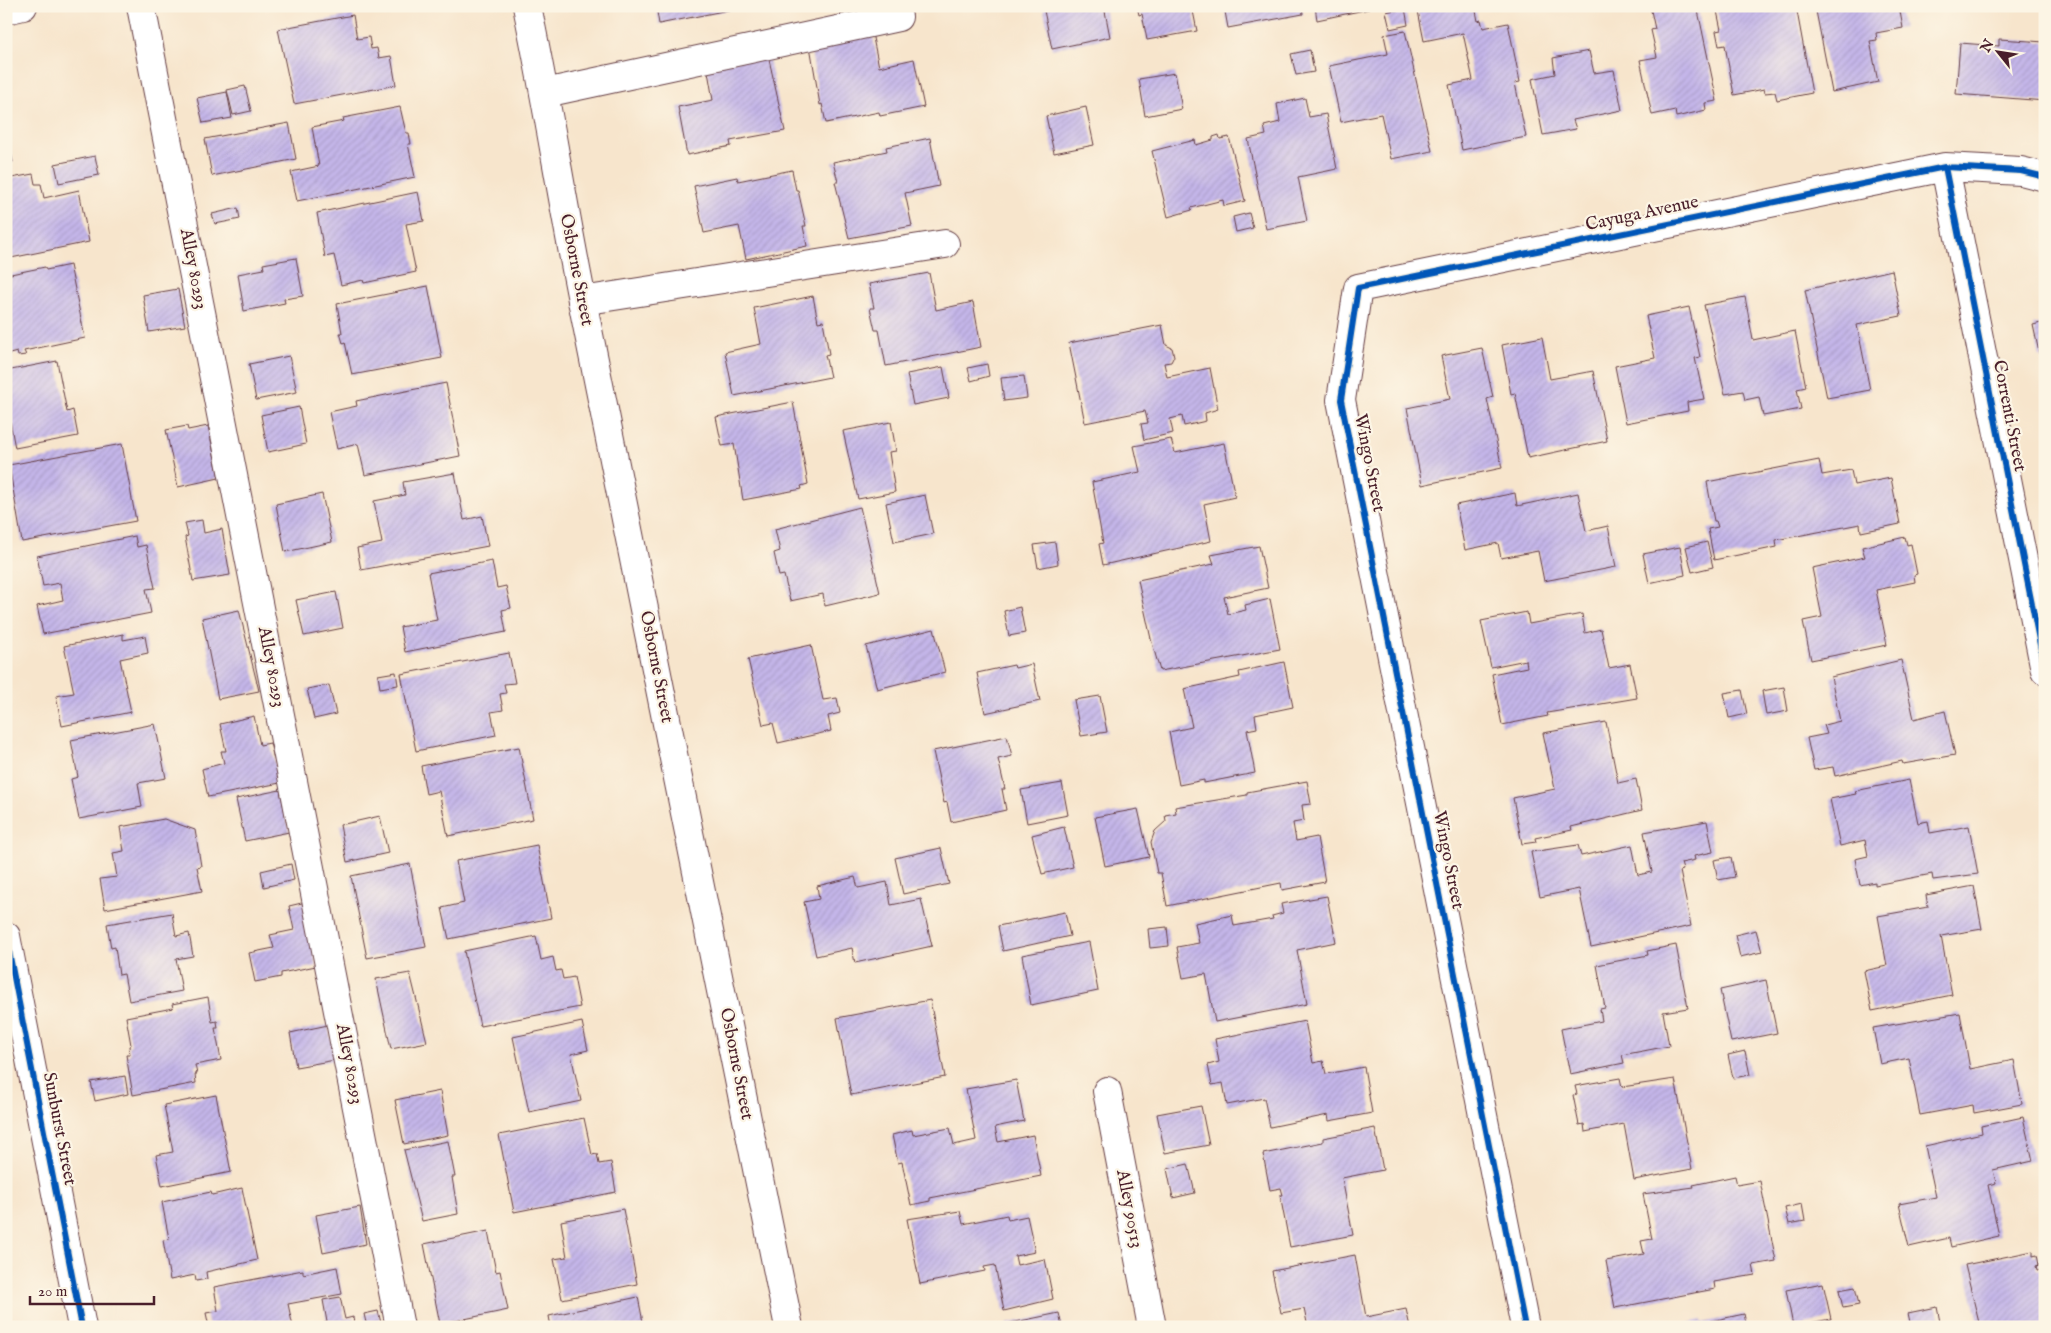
<svg xmlns="http://www.w3.org/2000/svg" width="2051" height="1333" font-family="'IM FELL English',serif">
  <style>
    .building { fill: url(#building-hatch) }
    .lines { fill: none; stroke-linecap: round; stroke-linejoin: round }
    .minor-casing { stroke: #643d43; stroke-width: 30 }
    .major-casing { stroke: #643d43; stroke-width: 30 }
    .minor { stroke: #fff; stroke-width: 28 }
    .major { stroke: #fff; stroke-width: 28 }
    .cycleway-casing { stroke: #fcf5e5; stroke-width: 9 }
    .cycleway { stroke: #0057b8; stroke-width: 6 }
    .labels { text-anchor: middle; dominant-baseline: central; stroke-width: 4.5; stroke-linejoin: round; paint-order: stroke }
    .street-label { font-size: 18px; fill: #4a1f2b; stroke: #fcf5e5 }
  </style>
  <defs>
    <pattern id="building-hatch" width="6" height="6" patternUnits="userSpaceOnUse" patternTransform="scale(1.25)"><rect width="6" height="6" fill="#c4b6e9"/><path d="M-1 1l2-2M0 6l6-6M5 7l2-2" fill="none" stroke="#aa9cc8"/></pattern>
  </defs>
  <rect width="100%" height="100%" fill="#fcf5e5"/>
  <filter id="ink" filterUnits="userSpaceOnUse"><feTurbulence type="fractalNoise" baseFrequency=".02" numOctaves="2"/><feDisplacementMap in="SourceGraphic" scale="10" xChannelSelector="R" yChannelSelector="G"/><feConvolveMatrix kernelMatrix="1 2 1 2 8 2 1 2 1" color-interpolation-filters="sRGB"/></filter>
  <filter id="wash" filterUnits="userSpaceOnUse"><feTurbulence type="fractalNoise" baseFrequency=".0096" numOctaves="4" result="noise"/><feDisplacementMap in="SourceGraphic" scale="20" xChannelSelector="R" yChannelSelector="G"/><feGaussianBlur stdDeviation="1.12" result="paint"/><feColorMatrix in="noise" values="0 0 0 0 0 0 0 0 0 0 0 0 0 0 0 0 0 1.4 0 .05"/><feComposite in="paint" operator="in"/></filter>
  <g filter="url(#wash)">
    <rect width="100%" height="100%" fill="#f7e5cc"/>
    <g id="blocks">
      <!-- building -->
      <path class="building" d="M656,6H743V7L659,24Z
        M1043,6H1104L1110,37L1052,49Z
        M1137,6H1192L1197,31L1147,40L1142,14L1139,15Z
        M1224,6H1302L1303,14L1228,28Z
        M1315,6H1369V9L1317,20Z
        M1417,6H1475L1478,21L1481,20L1483,28L1508,23L1520,82L1515,83L1526,137L1462,150L1449,85L1473,80L1463,33L1424,41Z
        M1612,6H1636V7L1613,12Z
        M1650,6H1697L1717,101L1705,103L1706,110L1676,117L1675,110L1652,115L1640,60L1657,57L1651,30L1655,29Z
        M1716,6H1796L1812,93L1777,100L1775,92L1765,93L1764,89L1734,95L1725,45L1719,46L1716,31L1721,30Z
        M1815,6H1899L1903,28L1876,33L1877,40L1870,41L1878,82L1832,92Z
        M1405,8L1408,25L1390,29L1386,12Z
        M353,15L357,39L369,37L371,49L377,48L379,58L391,56L396,85L294,104L278,29Z
        M1405,31L1432,151L1391,159L1381,114L1341,122L1329,66L1388,54L1384,35Z
        M872,33L879,67L914,59L924,107L880,116L879,112L826,123L822,104L820,105L810,46Z
        M1999,39L2045,42V101L1956,94L1960,43L1999,46Z
        M1310,50L1314,72L1296,75L1291,54Z
        M1589,51L1594,73L1614,70L1622,110L1573,120L1576,129L1543,135L1532,79L1555,74L1553,58Z
        M768,55L785,131L730,141L731,146L687,155L678,107L713,100L707,66Z
        M1175,73L1182,109L1145,116L1139,79Z
        M245,86L251,111L233,115L227,90Z
        M227,92L232,118L203,123L197,98Z
        M1305,98L1309,117L1326,114L1337,169L1298,177L1307,221L1266,229L1248,139L1266,135L1264,126L1280,122L1277,104Z
        M400,107L406,133H409L411,144H408L415,177L297,201L291,172L319,166L312,127L344,121L343,118Z
        M1086,107L1094,145L1054,153L1046,116Z
        M289,123L296,159L212,176L205,139Z
        M6,130L13,162L6,163Z
        M1219,135L1220,139L1229,137L1245,201L1224,206L1223,200L1191,208L1192,210L1168,217L1152,151L1195,140L1196,145L1213,140V137Z
        M930,138L939,186L905,193L912,226L849,238L835,182H838L833,162L887,151L886,147Z
        M95,156L99,175L59,183L55,164Z
        M792,170L796,190H798L806,226H803L807,246L746,259L739,226L704,233L694,186L737,177L738,181Z
        M33,174L35,184H41L44,198L79,190L89,242L6,259V179Z
        M418,192L424,221L406,224L416,272L364,283L363,280L341,285L334,255L325,257L317,213Z
        M238,208L240,219L215,224L212,214Z
        M1249,213L1253,228L1236,232L1233,217Z
        M296,258L303,296L284,299L285,303L244,311L238,274L264,269L263,264Z
        M70,265L85,338L24,351L26,355L18,356L17,352L6,355V275L45,267L46,270Z
        M1892,270L1901,316L1857,325L1870,390L1827,398L1805,290Z
        M929,273L936,310L973,302L981,347L886,366L879,330H875L870,308H874L869,284Z
        M428,286L442,358L352,375L345,342L343,343L340,333H342L337,304Z
        M178,289L185,326L149,332L143,295Z
        M813,296L818,322L823,321L829,354L825,355L830,377L734,396L725,352L761,344L754,308Z
        M1745,297L1753,340L1795,331L1806,387L1797,389L1801,409L1763,416L1759,397L1745,400L1743,391L1725,394L1704,305Z
        M1689,307L1700,357L1695,358L1704,399L1687,402L1688,411L1626,423L1615,366L1655,358L1646,316Z
        M2045,322V356L2040,357L2033,325Z
        M1162,325L1166,345L1172,348L1174,356L1171,362L1164,363L1167,377L1210,368L1218,409L1205,413L1206,421L1184,426L1182,416L1170,419L1173,433L1144,440L1141,424L1148,423L1145,411L1085,423L1069,343Z
        M1542,337L1550,379L1593,371L1607,441L1528,458L1515,393L1511,394L1502,345Z
        M1482,348L1493,397L1487,399L1502,468L1422,485L1407,408L1450,399L1441,356Z
        M289,356L297,392L256,400L249,364Z
        M57,361L67,412L73,410L78,436L15,448L6,400V371Z
        M987,364L989,376L971,381L968,368Z
        M943,367L949,398L913,405L907,374Z
        M1024,376L1027,398L1004,401L1001,378Z
        M446,383L460,456L365,475L358,444L337,449L329,412L357,406L356,401Z
        M793,402L808,484L801,486L802,489L743,500L734,444L722,446L716,417Z
        M299,407L306,444L268,452L261,415Z
        M891,422L896,451L889,452L890,459L895,492L858,499L843,431Z
        M187,426L188,430L208,426L219,478L178,487L166,430Z
        M1171,439L1175,453L1224,443L1235,497L1204,504L1211,541L1103,565L1099,544L1103,543L1092,482L1140,472L1134,446Z
        M122,444L136,521L22,542L9,465Z
        M1819,460L1822,475L1851,470L1854,485L1891,478L1900,524L1861,532L1860,524L1776,540L1777,547L1714,560L1708,529L1718,527L1716,521H1714L1707,482Z
        M455,473L464,520L482,516L488,546L361,570L357,548L382,543L374,501L405,495L403,482Z
        M1515,493L1517,506L1578,493L1586,531L1608,526L1616,567L1544,581L1538,551L1501,558L1498,543L1465,550L1456,505Z
        M322,494L332,542L285,552L276,504Z
        M925,495L933,534L894,542L886,503Z
        M860,507L880,593L825,606L823,594L790,601L784,575L779,576L774,553L780,551L775,529Z
        M202,520L204,533L222,529L230,575L193,581L185,537L188,536L185,523Z
        M135,536L137,547L146,545L155,588L146,589L151,613L43,634L37,606L63,600L60,583L43,586L37,556Z
        M1905,537L1907,545L1911,544L1917,574L1914,575L1915,582L1876,590L1887,645L1811,660L1803,621L1822,617L1812,568L1865,557L1862,547Z
        M1055,542L1058,564L1038,568L1034,545Z
        M1707,542L1713,567L1692,572L1686,547Z
        M1259,546L1268,588L1224,597L1228,614L1246,610L1245,605L1270,599L1280,649L1160,671L1151,639L1138,580L1214,564L1211,555Z
        M1680,547L1685,575L1649,583L1643,554Z
        M492,561L497,588L506,586L511,608L502,610L506,632L405,652L400,627L437,620L428,573Z
        M336,592L343,628L304,636L296,600Z
        M1020,607L1025,633L1009,636L1004,611Z
        M239,610L259,691L218,699L202,618Z
        M1527,612L1529,624L1582,614L1585,633L1601,629L1609,668L1630,664L1637,698L1547,713L1548,716L1502,725L1492,674L1527,667L1526,660L1491,667L1481,621Z
        M934,629L945,672L877,689L866,646Z
        M123,634V640L145,636L148,653L120,659L131,712L62,726L56,696L74,693L64,646Z
        M811,645L823,700L837,698L840,713L828,716L831,731L778,743L773,723L763,725L748,659Z
        M509,653L515,683L504,684L506,693L500,694L503,710L491,712L496,735L416,751L401,674Z
        M1901,660L1914,719L1945,711L1955,755L1903,764L1902,761L1835,776L1833,767L1814,770L1807,738L1827,734L1824,725L1840,721L1831,677Z
        M1284,662L1293,707L1255,715L1257,728L1247,730L1255,773L1204,783V780L1179,785L1169,732L1192,727L1184,689L1240,677L1239,672Z
        M1032,664L1040,701L985,713L977,673L1014,665L1015,668Z
        M396,672L398,685L380,688L378,675Z
        M329,685L336,714L314,719L307,689Z
        M1784,687L1788,711L1766,715L1762,691Z
        M1742,690L1747,714L1729,718L1724,693Z
        M1100,696L1107,732L1081,736L1074,700Z
        M254,716L260,745L270,743L280,783L208,797L202,769L224,763L221,751H226L220,724Z
        M1606,722L1618,783L1636,779L1642,810L1571,827L1572,830L1535,838L1536,842L1522,844L1513,798L1555,789L1543,733Z
        M155,724L166,778L138,783L142,807L79,819L71,779L78,777L71,740Z
        M1007,736L1012,756L998,759L1005,789H1002L1006,810L951,822L947,802L944,803L933,751Z
        M519,747L533,819L448,836L439,791L426,794L421,766Z
        M1909,780L1918,823L1928,821L1930,833L1969,826L1978,874L1933,880L1932,874L1875,885V882L1860,885L1855,859L1868,856L1865,840L1840,846L1830,799L1856,794L1855,791Z
        M1307,781L1311,804L1302,805L1304,821L1293,823L1296,841L1317,837L1325,882L1282,890L1281,883L1167,906L1161,873H1157L1151,842L1155,831L1166,821L1165,815L1176,813L1175,807L1247,795V792Z
        M1062,783L1068,815L1027,823L1021,790Z
        M280,790L289,832L245,841L236,799Z
        M1138,809L1149,857L1105,866L1095,817Z
        M380,816L388,853L347,862L340,825Z
        M164,819L195,830L201,866L197,867L202,891L105,909L100,879L117,877L113,853L124,851L120,827Z
        M1707,821L1713,852L1694,856L1695,860L1681,863L1683,870L1680,871L1691,926L1591,947L1579,889L1540,897L1531,852L1578,845L1581,856L1632,845L1638,875L1652,872L1644,832Z
        M1064,827L1073,867L1042,874L1032,835Z
        M537,845L551,918L449,939L442,908L464,903L456,861Z
        M941,848L949,884L903,894L895,858Z
        M1731,857L1735,877L1718,880L1714,860Z
        M291,864L294,880L264,887L261,871Z
        M410,864L426,947L367,958L351,876Z
        M855,877L858,888L887,882L891,905L921,899L932,946L855,963L852,948L816,956L804,902L819,899L817,886Z
        M1974,886L1982,929L1941,936L1952,995L1872,1011L1864,971L1887,966L1878,916L1928,907L1926,895Z
        M1327,896L1336,942L1297,950L1307,1004L1215,1022L1206,974L1183,978L1177,947L1199,943L1195,923L1232,915L1234,926L1273,919L1272,916L1283,913L1281,904Z
        M306,902L316,966L281,973V977L255,982L249,953L274,948L270,935L294,930L289,906Z
        M1065,912L1070,936L1003,951L998,926Z
        M172,913L176,936L189,933L193,956L176,959L182,991L129,1001L124,974L119,975L115,947L111,948L107,924Z
        M1167,927L1169,946L1150,948L1148,929Z
        M1756,930L1762,952L1740,957L1735,935Z
        M536,936L541,960L553,957L556,971L561,970L563,979L574,977L580,1007L480,1026L464,951Z
        M1089,942L1098,991L1031,1005L1022,955Z
        M1676,945L1688,1008L1663,1012L1669,1046L1622,1055L1624,1063L1570,1074L1561,1029L1602,1021L1600,1009L1605,1008L1597,965L1648,955L1647,951Z
        M410,973L427,1042L391,1049L376,979Z
        M1766,980L1777,1033L1731,1042L1720,990Z
        M208,997L212,1022L217,1021L218,1028H215L221,1060L195,1065L197,1074H195L196,1083L133,1095L126,1055H130L129,1046L131,1045L126,1017L173,1008L172,1004Z
        M930,1000L945,1077L851,1095L837,1018Z
        M1960,1013L1970,1069L2014,1060L2022,1104L1974,1113L1973,1105L1920,1115L1909,1058L1880,1064L1873,1028Z
        M1305,1021L1313,1063L1323,1061L1326,1074L1364,1067L1372,1113L1329,1121L1328,1115L1270,1127L1264,1098L1227,1105L1223,1083L1212,1085L1208,1065L1219,1062L1215,1039Z
        M582,1022L588,1050L571,1054L581,1101L529,1112L513,1037Z
        M328,1025L335,1060L296,1067L290,1033Z
        M1745,1051L1750,1075L1733,1078L1728,1055Z
        M125,1076L128,1094L95,1101L91,1082Z
        M1620,1078L1622,1087L1675,1079L1692,1169L1634,1180L1624,1124L1585,1132L1584,1124L1579,1125L1573,1095L1577,1094L1575,1086Z
        M1016,1080L1024,1121L995,1127L998,1142L1033,1135L1041,1176L930,1198V1201L911,1205L902,1162L898,1163L892,1135L912,1130L913,1135L950,1128L954,1145L976,1140L966,1089Z
        M440,1091L448,1135L404,1144L395,1100Z
        M216,1095L231,1172L162,1186L156,1155L173,1152L164,1105Z
        M1201,1106L1209,1145L1165,1153L1157,1114Z
        M2023,1117L2033,1161L1993,1170L1996,1183L1988,1185L1999,1236L1951,1247L1949,1238L1909,1247L1899,1204L1936,1197L1925,1146L1982,1133L1981,1126Z
        M584,1118L592,1155L597,1154L599,1164L611,1162L616,1192L514,1212L499,1135Z
        M1375,1128L1383,1170L1342,1178L1353,1235L1290,1247L1280,1195H1283L1281,1188L1270,1190L1263,1154L1323,1142V1138Z
        M448,1141L455,1177H452L458,1214L422,1221L404,1150Z
        M1188,1164L1195,1193L1173,1198L1167,1169Z
        M1735,1176L1737,1185L1760,1181L1776,1261L1753,1265L1755,1275L1714,1282L1715,1289L1615,1308L1606,1261L1644,1254L1641,1241L1652,1239L1643,1194L1694,1187L1693,1185Z
        M242,1188L257,1260L206,1272L207,1279L196,1281L195,1275L170,1280L163,1240L169,1239L162,1202L211,1192L212,1195Z
        M1802,1204L1805,1221L1789,1224L1785,1208Z
        M360,1207L366,1244L323,1253L316,1215Z
        M623,1209L637,1284L562,1299L554,1259L567,1257L561,1221Z
        M960,1211L963,1224L1007,1215L1008,1220L1027,1216L1035,1252L1015,1256L1017,1265L1045,1259L1053,1299L1004,1311L995,1265L984,1267L985,1271L920,1284L907,1219Z
        M488,1231L496,1272L500,1271L508,1310L440,1324L424,1244Z
        M2033,1251V1256L2037,1255L2039,1265L2036,1266L2037,1270L2045,1268V1327H1980L1965,1265Z
        M1355,1255L1366,1317L1406,1309L1410,1327H1308L1304,1309L1281,1313L1272,1271Z
        M337,1267L342,1294L288,1304L293,1327H209L206,1313L218,1311L214,1287L303,1270V1274Z
        M1823,1283L1831,1319L1793,1326L1786,1290Z
        M1855,1287L1859,1305L1843,1308L1839,1290Z
        M340,1297L345,1319L353,1317L355,1327H325L324,1323L327,1322L323,1300Z
        M638,1297L644,1327H551L549,1316Z
        M1937,1307L1941,1327H1911L1908,1313Z
        M378,1311L382,1327H367L364,1314Z
        M1059,1313L1062,1327H1007L1006,1324Z
        M1744,1314L1747,1327H1672L1702,1320V1323Z"/>
    </g>
  </g>
  <g filter="url(#ink)">
    <use href="#blocks" fill-opacity="0" stroke="#643d43" stroke-width="1"/>
    <g class="lines">
      <!-- minor casing -->
      <g class="minor-casing">
        <path id="minor" d="M141,6L400,1327
          M6,10L23,6
          M545,93L898,17
          M1945,167L2045,670
          M582,301L945,244
          M6,936L82,1327
          M1107,1091L1152,1327
          M1525,1327L1341,400L1358,288L1945,167L2021,171L2045,177"/>
      </g>
      <!-- major casing -->
      <g class="major-casing">
        <path id="major" d="M527,6C548,106 563,206 583,305C651,646 720,986 789,1327"/>
      </g>
      <!-- minor -->
      <use href="#minor" class="minor"/>
      <!-- major -->
      <use href="#major" class="major"/>
      <!-- cycleway casing -->
      <g class="cycleway-casing">
        <path id="cycleway" d="M1945,167L2045,670
          M6,936L82,1327
          M1525,1327L1341,400L1358,288L1945,167L2021,171L2045,177"/>
      </g>
      <!-- cycleway -->
      <use href="#cycleway" class="cycleway"/>
    </g>
  </g>
  <g class="labels">
    <!-- street labels -->
    <g class="street-label">
      <text transform="translate(1642 214) rotate(-12)">Cayuga Avenue</text>
      <text transform="translate(193 269) rotate(79)">Alley 80293</text>
      <text transform="translate(576 270) rotate(79)">Osborne Street</text>
      <text transform="translate(2009 416) rotate(79)">Correnti Street</text>
      <text transform="translate(1369 463) rotate(79)">Wingo Street</text>
      <text transform="translate(271 667) rotate(79)">Alley 80293</text>
      <text transform="translate(656 667) rotate(79)">Osborne Street</text>
      <text transform="translate(1448 860) rotate(79)">Wingo Street</text>
      <text transform="translate(349 1064) rotate(79)">Alley 80293</text>
      <text transform="translate(736 1064) rotate(79)">Osborne Street</text>
      <text transform="translate(59 1129) rotate(79)">Sunburst Street</text>
      <text transform="translate(1129 1209) rotate(79)">Alley 90513</text>
    </g>
  </g>
  <!-- margin -->
  <rect width="2051" height="1333" fill="none" stroke="#fcf5e5" stroke-width="25"/>
  <!-- north arrow -->
  <g transform="translate(1998 52) rotate(300)" stroke="#fcf5e5" stroke-width="4" paint-order="stroke">
  <path d="M0-4L9 19L0 12L-9 19Z" fill="#4a1f2b"/>
  <text y="-8" font-size="14" font-weight="bold" text-anchor="middle" fill="#4a1f2b">N</text>
  </g>
  <!-- scale -->
  <path d="M30 1296v8h124v-8" fill="none" stroke="#4a1f2b" stroke-width="2.5"/>
  <text x="38" y="1296" font-size="15" fill="#4a1f2b" stroke="#fcf5e5" stroke-width="4" paint-order="stroke">20 m</text>
</svg>
